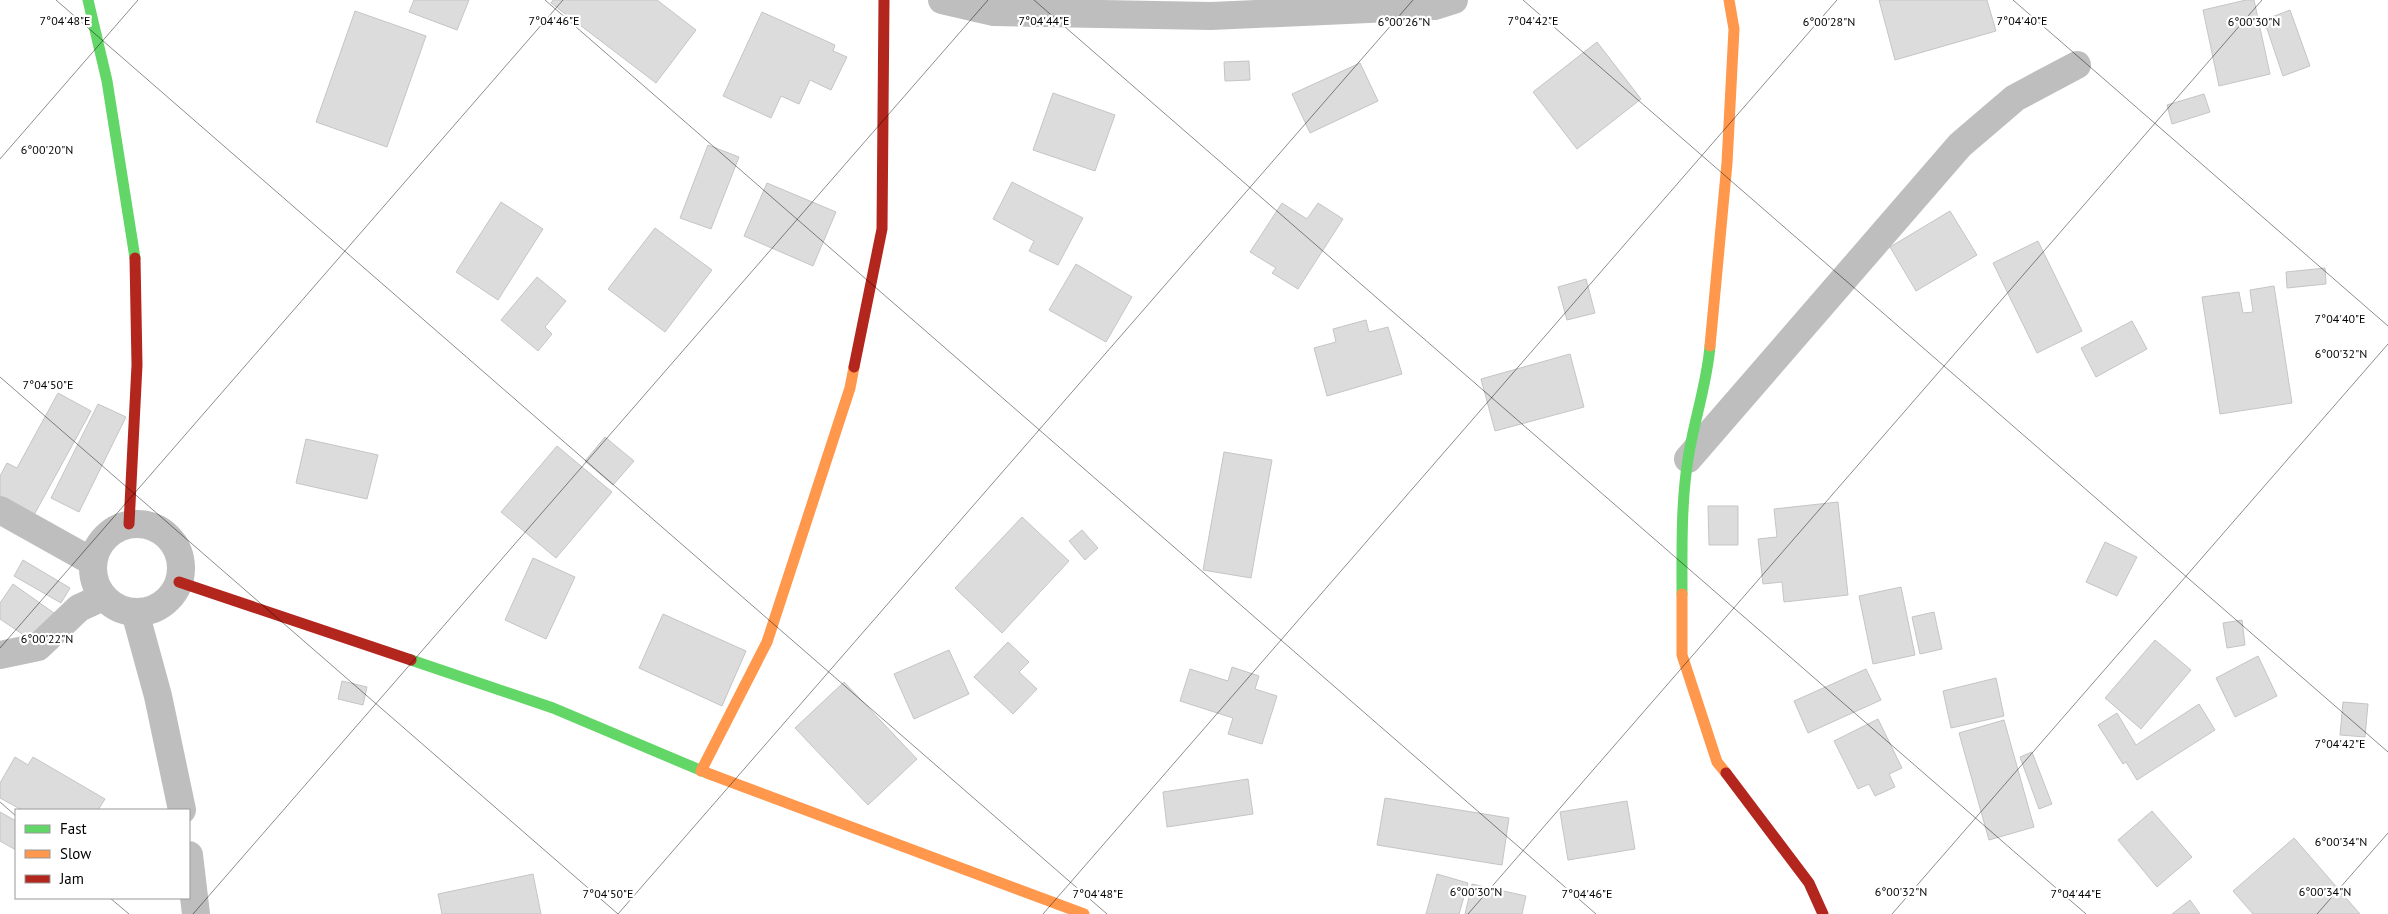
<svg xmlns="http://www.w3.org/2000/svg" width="2388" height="914" font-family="'PT Sans',sans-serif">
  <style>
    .building { fill: #dcdcdc; stroke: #c5c5c5 }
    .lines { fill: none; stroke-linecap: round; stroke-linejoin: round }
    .street { stroke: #bebebe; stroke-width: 28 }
    .fast { stroke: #63d668; stroke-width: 11 }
    .slow { stroke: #ff974d; stroke-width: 11 }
    .jam { stroke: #b3261e; stroke-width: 11 }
    .ticks { fill: none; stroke: #000; stroke-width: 1; stroke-opacity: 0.45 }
    .ticks-label { font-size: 12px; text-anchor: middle; fill: #000; stroke: #fff; stroke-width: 4.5; stroke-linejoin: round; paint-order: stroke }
  </style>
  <rect width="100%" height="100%" fill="#fff"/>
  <!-- building -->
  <path class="building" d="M414,0H469L457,30L409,12Z
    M553,0H657L696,30L656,83L551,3Z
    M1879,0H1987L1996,31L1895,60Z
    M2246,0H2254L2270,74L2219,86L2203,10Z
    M2290,10L2310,66L2283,76L2264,20Z
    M355,11L426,36L387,147L316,122Z
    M762,12L835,45L833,51L847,57L831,90L810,80L799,104L781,96L771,118L723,96Z
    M1597,42L1641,99L1577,149L1533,92Z
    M1249,61L1250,80L1225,81L1224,62Z
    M1360,63L1378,101L1310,133L1292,94Z
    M1053,93L1115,115L1095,171L1033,150Z
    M2204,94L2210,112L2172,124L2167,105Z
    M708,145L739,157L711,229L680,218Z
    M1012,182L1083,218L1058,265L1029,251L1034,241L993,219Z
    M767,183L836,212L813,266L744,236Z
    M501,202L543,229L498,300L456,272Z
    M1282,203L1307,219L1318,203L1343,219L1298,289L1272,273L1276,268L1250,252Z
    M1950,211L1977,255L1916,291L1890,247Z
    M655,228L712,270L665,332L608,289Z
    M2038,241L2082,331L2037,353L1993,263Z
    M1076,264L1132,297L1106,342L1049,310Z
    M2325,268L2326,284L2287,288L2286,272Z
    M537,277L566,301L545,327L552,334L538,351L501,320Z
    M1586,279L1595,313L1567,320L1558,287Z
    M2274,286L2292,403L2220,414L2202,297L2239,292L2243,313L2253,312L2250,290Z
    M1366,320L1369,332L1388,327L1402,374L1327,396L1314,348L1336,342L1333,329Z
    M2132,321L2147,349L2096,377L2081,348Z
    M1570,354L1584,407L1495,431L1481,379Z
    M58,393L91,411L34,515L0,497V476L7,463L17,468Z
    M98,404L126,417L79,512L51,498Z
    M605,437L634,461L613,485L585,461Z
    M306,439L378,455L367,499L296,483Z
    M557,446L612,492L556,558L501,512Z
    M1224,452L1272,460L1251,578L1203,570Z
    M1838,502L1848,595L1784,602L1782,582L1763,584L1758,539L1777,537L1774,509Z
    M1708,506H1738V545H1709Z
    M1022,517L1069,561L1002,633L955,588Z
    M1082,530L1098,548L1085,560L1069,541Z
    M2105,542L2137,557L2117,596L2086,582Z
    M533,558L575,577L546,639L505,620Z
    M23,560L70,588L61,603L14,576Z
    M13,584L54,613L34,642L0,619V603Z
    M1901,587L1915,655L1873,664L1859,596Z
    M1934,612L1942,649L1920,654L1912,617Z
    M663,614L746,651L722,706L639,668Z
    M2242,620L2245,645L2227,648L2223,623Z
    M2155,640L2191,670L2141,729L2105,698Z
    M1008,642L1029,662L1019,672L1037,689L1013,714L974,677Z
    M949,650L969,694L914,719L894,674Z
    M2258,656L2277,696L2235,717L2216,678Z
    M1232,667L1259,676L1255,689L1277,696L1262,744L1228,734L1233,718L1180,701L1190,669L1228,681Z
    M1866,669L1881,700L1808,733L1794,701Z
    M1996,678L2004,716L1951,728L1943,691Z
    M342,681L367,687L363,705L338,699Z
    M844,682L917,759L868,805L795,728Z
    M2343,702L2368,704L2365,737L2340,735Z
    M2199,704L2215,730L2137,780L2126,762L2123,764L2098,725L2117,713L2136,745Z
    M1878,719L1902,768L1889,774L1895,787L1875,796L1869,784L1858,789L1834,741Z
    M2004,720L2034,827L1989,840L1959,733Z
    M2032,752L2052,804L2039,809L2020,757Z
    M15,757L28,765L33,757L105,799L98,810H22L0,798V783Z
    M1248,779L1253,814L1167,827L1163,792Z
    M1385,798L1509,818L1502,865L1377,845Z
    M1627,801L1635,849L1568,860L1560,812Z
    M2152,811L2192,857L2157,887L2118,840Z
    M0,812L16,821V850L0,841Z
    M2294,838L2360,914H2253L2233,891Z
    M533,874L541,914H442L438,894Z
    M1437,874L1468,883L1459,914H1426Z
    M1472,884L1526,896L1522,914H1465Z
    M2190,900L2200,914H2172Z"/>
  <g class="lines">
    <!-- street -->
    <path class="street" d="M942,0L994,12L1211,16L1435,6L1454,0
      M1688,459L1960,145L2015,98L2077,65
      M0,510L93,562
      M93 568a44 44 0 1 1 88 0a44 44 0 1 1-88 0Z
      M135,612L158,696L182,810
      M0,655L38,647L79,608L103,597
      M189,855L196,914"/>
    <!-- fast -->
    <path class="fast" d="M88,0L107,81L135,258
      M1682,594C1682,549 1681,503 1688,459C1694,420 1707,384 1710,346
      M411,660L553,708L707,773"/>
    <!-- slow -->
    <path class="slow" d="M1710,346L1727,163L1734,29L1729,0
      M1682,594V655L1717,762L1726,773
      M701,771L767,642L850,388L854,367
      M707,773L1084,914"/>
    <!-- jam -->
    <path class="jam" d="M854,367L882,229L884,0
      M129,524L137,365L135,258
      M179,582L411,660
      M1726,773L1809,883L1823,914"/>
  </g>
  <!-- ticks -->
  <path class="ticks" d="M56,0L1107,914M545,0L1596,914M1034,0L2086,914M1523,0L2388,752M2013,0L2388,326M0,159L138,0M0,377L618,914M0,648L563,0M0,802L16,816M110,898L129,914M193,914L988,0M618,914L1413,0M1043,914L1837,0M1468,914L2262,0M1892,914L2388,344M2317,914L2388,833"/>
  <g class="ticks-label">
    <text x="65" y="25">7°04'48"E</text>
    <text x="554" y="25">7°04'46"E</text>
    <text x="1044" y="25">7°04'44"E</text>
    <text x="1533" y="25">7°04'42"E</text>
    <text x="2022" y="25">7°04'40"E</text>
    <text x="1829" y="26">6°00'28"N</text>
    <text x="1404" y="26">6°00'26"N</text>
    <text x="2254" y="26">6°00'30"N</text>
    <text x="47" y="154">6°00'20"N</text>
    <text x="2340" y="323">7°04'40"E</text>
    <text x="2341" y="358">6°00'32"N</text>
    <text x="48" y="389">7°04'50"E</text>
    <text x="47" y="643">6°00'22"N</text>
    <text x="2340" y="748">7°04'42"E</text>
    <text x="2341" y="846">6°00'34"N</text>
    <text x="1476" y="896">6°00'30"N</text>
    <text x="1901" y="896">6°00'32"N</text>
    <text x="2325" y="896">6°00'34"N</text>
    <text x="608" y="898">7°04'50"E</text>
    <text x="1098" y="898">7°04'48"E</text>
    <text x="1587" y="898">7°04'46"E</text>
    <text x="2076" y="898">7°04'44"E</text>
  </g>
  <!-- legend -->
  <rect x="15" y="809" width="175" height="90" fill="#ffffff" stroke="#999999"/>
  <rect x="25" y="825" width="25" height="8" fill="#63d668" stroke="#999999"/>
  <text x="60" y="834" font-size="15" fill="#000000">Fast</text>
  <rect x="25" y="850" width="25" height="8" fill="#ff974d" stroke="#999999"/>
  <text x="60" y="859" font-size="15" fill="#000000">Slow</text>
  <rect x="25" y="875" width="25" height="8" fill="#b3261e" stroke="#999999"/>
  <text x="60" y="884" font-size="15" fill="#000000">Jam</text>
</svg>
